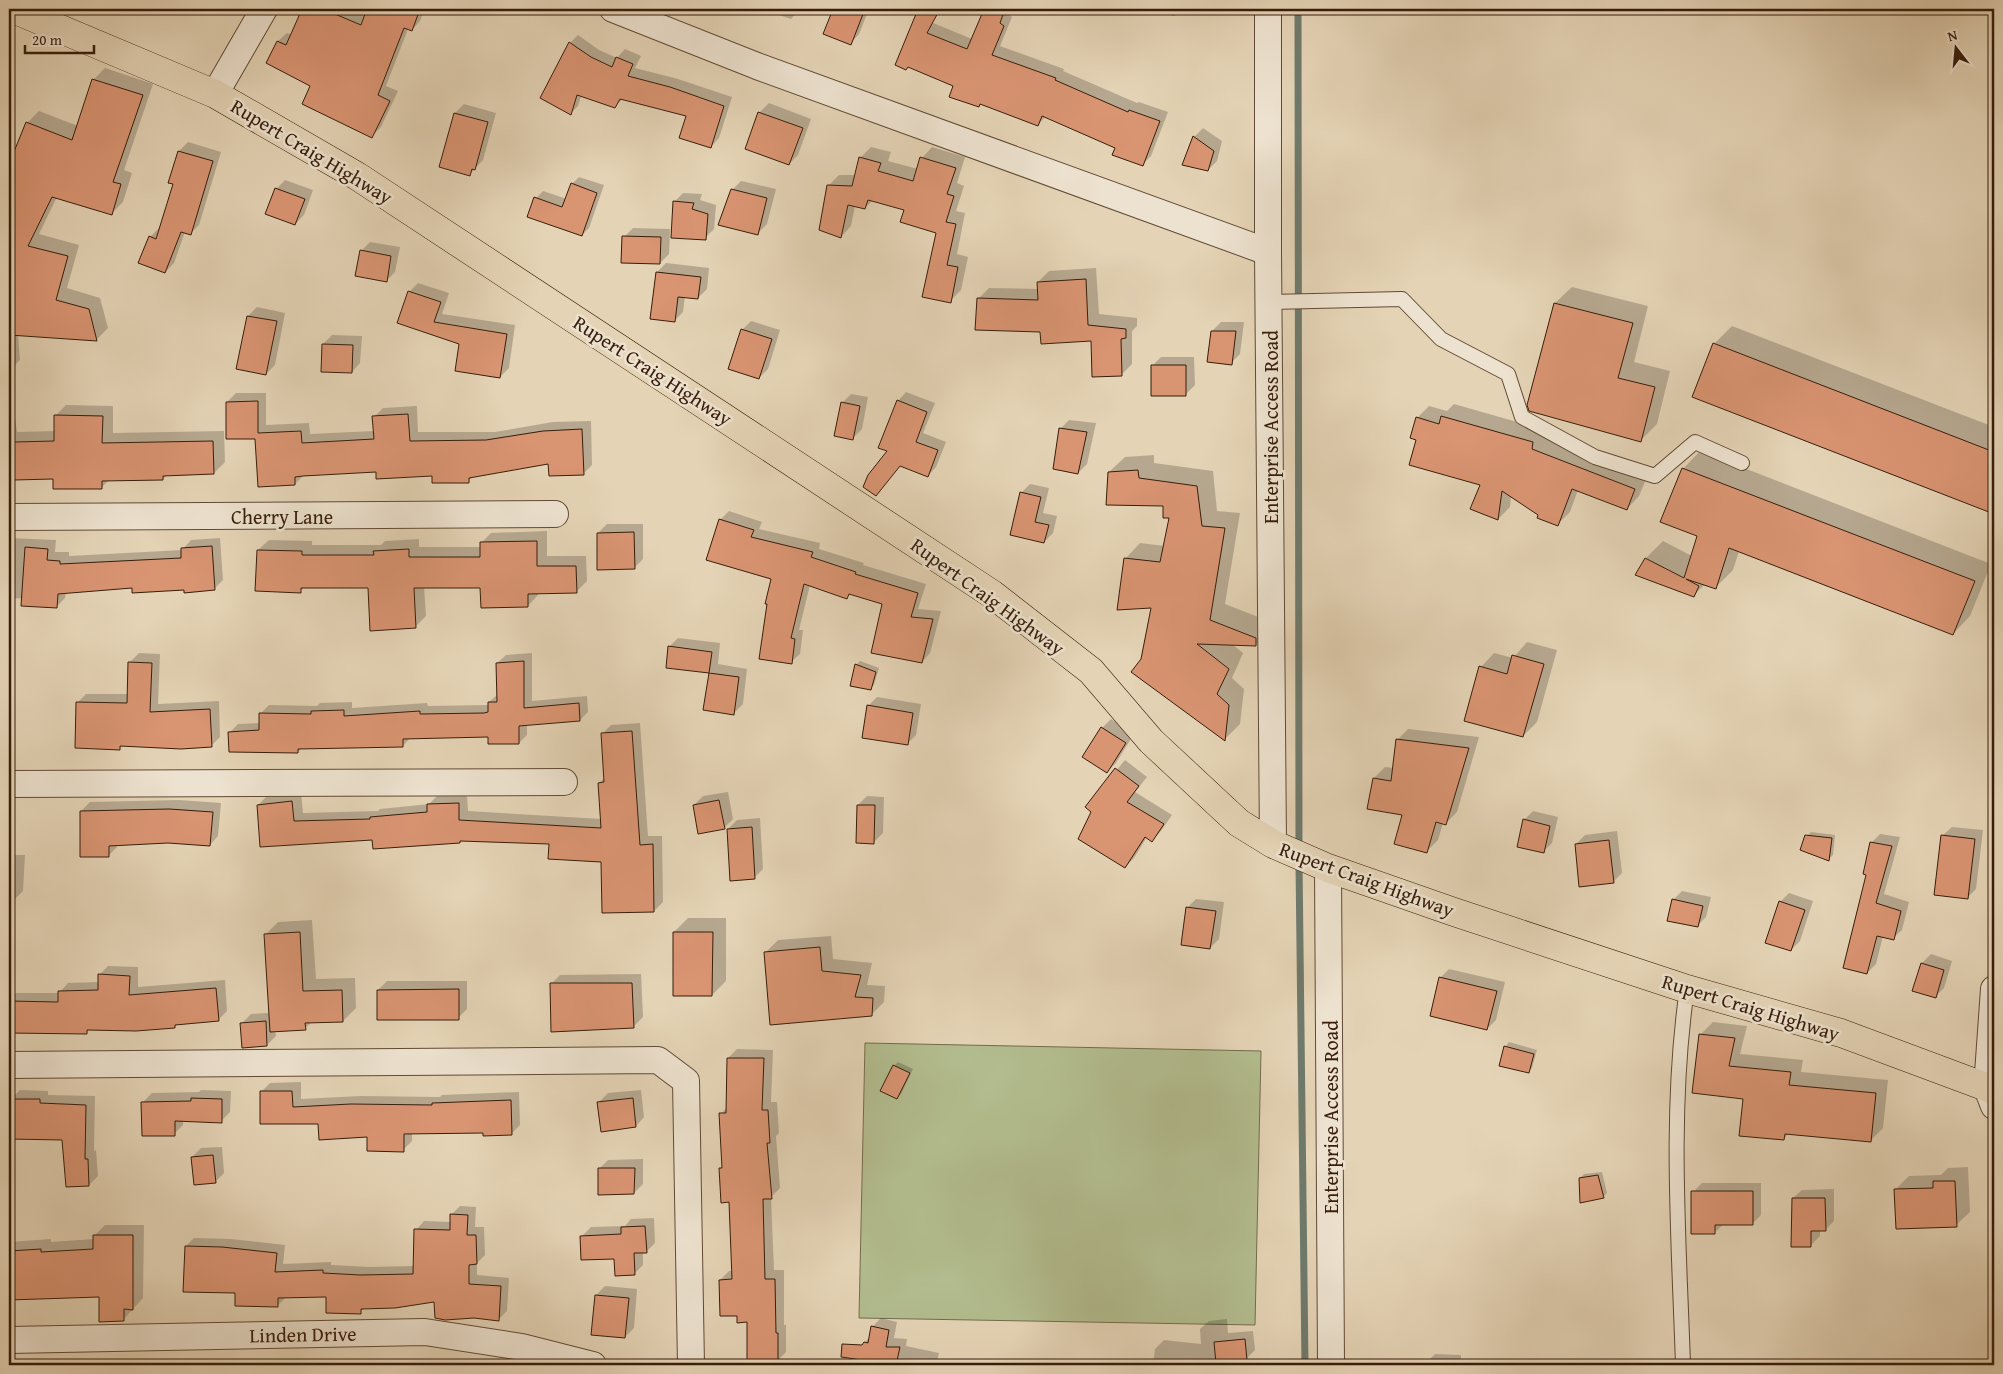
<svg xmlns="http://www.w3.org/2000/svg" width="2003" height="1374" font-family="'Gentium Book Plus',serif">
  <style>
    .green { fill: #b2bc8e; stroke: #746c4c }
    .shadow { fill: #0003 }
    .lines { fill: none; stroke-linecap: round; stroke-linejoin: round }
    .stream { stroke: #6f7a6c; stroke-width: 7 }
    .building { fill: #d99472; stroke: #371d0a }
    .service-casing { stroke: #624a35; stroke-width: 16 }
    .minor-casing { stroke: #624a35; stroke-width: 28 }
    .primary-casing { stroke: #371d0a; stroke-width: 29 }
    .service { stroke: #ede2cf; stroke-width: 14 }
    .minor { stroke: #ede2cf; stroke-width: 26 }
    .primary { stroke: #e4d3b5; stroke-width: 28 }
    .labels { text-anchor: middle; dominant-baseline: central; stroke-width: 5; stroke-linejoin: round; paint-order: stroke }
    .street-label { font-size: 20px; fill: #371d0a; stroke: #ede2cf }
  </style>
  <rect width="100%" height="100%" fill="#e4d3b5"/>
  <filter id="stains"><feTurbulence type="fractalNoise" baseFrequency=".004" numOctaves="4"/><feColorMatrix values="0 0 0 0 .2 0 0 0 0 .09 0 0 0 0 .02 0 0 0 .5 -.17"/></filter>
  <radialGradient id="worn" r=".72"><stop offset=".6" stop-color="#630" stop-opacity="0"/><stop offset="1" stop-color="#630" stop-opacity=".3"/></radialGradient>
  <!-- green -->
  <path class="green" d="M865,1043L1261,1051L1255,1325L859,1318Z"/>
  <!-- shadow -->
  <path class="shadow" d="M303,9H352L366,15L368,9H425L420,21L412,30L408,29L386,86L398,91L381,127L372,136L312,85L268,62L278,41L287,33L292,35Z
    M761,9H800L791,19Z
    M835,9H869L859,34L851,43L825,33Z
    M985,9H1010L1008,14L1012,17L1000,46L1064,69L1063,71L1137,103L1139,102L1168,112L1151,156L1143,164L1116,147L1046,116L1038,125L981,104L979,105L955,85L898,62L921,18L972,39Z
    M1151,9H1182L1174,16Z
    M578,35L599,50L617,58L625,49L641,56L635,68L678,79L732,97L719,138L711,147L687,115L623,99L615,106L581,96L578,106L570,114V43Z
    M105,68L153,84L124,170L132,173L123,202L111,214L57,197L39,234L79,245L67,288L100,298L108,328L96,340L18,334L20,360L9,371V168L27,123L39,111L78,126L93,80Z
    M769,103L811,119L798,155L789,164L747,149L760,112Z
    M464,104L496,113L483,160L470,174L440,166L455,113Z
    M1203,128L1222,141L1217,161L1208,170L1194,137Z
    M188,142L221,152L199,225L190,234L185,232L174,263L165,272L150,237L159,228H161L174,183L170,182L179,151Z
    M871,147L891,152L888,161L918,169L922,158L932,147L965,157L957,183L964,186L956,211L965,213L957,254L968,257L961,290L950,301L938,232L905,209L873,200L865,208L855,206L851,226L841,237L828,186L839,175H856L860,158Z
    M579,177L604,185L589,228L582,235L536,198L543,191L567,199L572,184Z
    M285,180L313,190L304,215L295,224L276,189Z
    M741,181L776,189L767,224L758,233L732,190Z
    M683,193L702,194L700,200L716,205L714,229L705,238L674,202Z
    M633,228L670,229L669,254L660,263L624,237Z
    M370,242L400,247L395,272L386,281L361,251Z
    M666,263L709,268L707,289L698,298L685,296L683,312L674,321L657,272Z
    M1096,268L1099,314L1137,318V326L1132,331V364L1121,375L1092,340L1042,331L978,299L989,288L1039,289L1038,282L1049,271Z
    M418,283L449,293L442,314L515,325L509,368L500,377L460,343L398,323L409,292Z
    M1572,287L1648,306L1634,362L1670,371L1657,424L1640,441L1555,303Z
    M257,307L285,313L275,365L266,374L248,316Z
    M751,321L780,330L768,369L759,378L742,330Z
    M1221,322H1244L1240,354L1231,363L1212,331Z
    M1732,326L1994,427V513L1694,397L1714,344Z
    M332,335L362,336L360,363L352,372L323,344Z
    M1161,357H1194L1195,385L1186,394L1152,366Z
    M906,392L935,403L923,433L946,442L936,467L928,476L901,465L875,495L889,451L898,401Z
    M236,393H266V425L309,423L310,434L374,431V417L383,408L417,406L418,432H495L553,422L591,421L592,465L583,474L549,462L474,476L468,481L433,474L377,470L304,475L295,484L227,402Z
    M851,394L868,397L862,429L853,438L842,403Z
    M9,397H12L17,432L55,431V416L66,405L113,406V433L224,431L225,462L214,473L167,475L163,479H110L101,488L55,477L9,474Z
    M1454,404L1545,430L1543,437L1647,477L1639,496L1627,509L1578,490L1570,512L1558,524L1511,496L1510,507L1498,519L1482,484L1418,439L1417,418L1429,406L1447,411Z
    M1069,420L1096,423L1087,464L1078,473L1060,429Z
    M1700,451L1991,564L1970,616L1953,634L1739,551L1733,570L1716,587L1705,584L1694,595L1646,558L1663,541L1692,556L1699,535L1683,469Z
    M1154,455V463L1213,471L1217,511L1240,513L1225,604L1271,622V629L1256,645L1232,644L1243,653L1232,678L1244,689L1240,724L1225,739L1142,659L1153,606L1125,559L1140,543L1165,546L1170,517L1164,505L1109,472L1125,457Z
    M1030,484L1049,488L1043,513L1057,516L1053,533L1044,542L1021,493Z
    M729,511L762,522L759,529L820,543L819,549L864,563L863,565L926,584L918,609L941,611L930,653L922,662L884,603L851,593L847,597L810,585L799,630H803L800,654L791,662L772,578L720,520Z
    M607,524H643V559L634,568L598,533Z
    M547,531V556H586L587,581L576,592H538V595L528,606L482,587H424L426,616L415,627L369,586L305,587L300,591L258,550L269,540L312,541V545H381L385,541L419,539V547H481V543L491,533Z
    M9,538L56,540L55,552H69V556L182,550L191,540L220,538L223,580L214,589L133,587L66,592L65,598L56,607L23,598L9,599Z
    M678,638L720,643L718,664L747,669L743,704L734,713L704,709L711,672L667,667L669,647Z
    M1527,642L1557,650L1537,722L1523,736L1481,667L1494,653L1513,658Z
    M139,653L160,654L158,704L219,701L220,737L211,746L123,745L120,748L77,703L86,694H128L130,662Z
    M532,653V701L587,696L588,712L580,720L527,724V735L519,743L490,736L411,737L403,746L302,748L298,752L229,733L238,724L261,723V713L269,705L317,706L320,703L352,702V708L427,703L428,706L489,705V702L498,694L497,663L506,655Z
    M860,661L879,668L874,685L870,689L856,665Z
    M877,697L921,704L916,735L907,744L868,706Z
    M1111,719L1134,734L1116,763L1107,772L1102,728Z
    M640,723L648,836H662L663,902L654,911L602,860L550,843L462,840L460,842L373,839L262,846L258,805L267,796L301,793L303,813L378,811L380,809L429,804L437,796L467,795L468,811L602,819L599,783L605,777L602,734L611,725Z
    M1408,729L1479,737L1457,812L1446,823H1443L1438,840L1427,851L1404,814L1374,778L1385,767L1393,768L1397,740Z
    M1125,760L1147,777L1135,792L1172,815L1161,831L1152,840L1147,837L1134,858L1125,867L1092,812L1086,807Z
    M728,792L733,819L724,828L694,805L703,796Z
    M867,796L884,797L883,833L874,842L858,805Z
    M179,800L221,803L218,836L210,845L168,842L117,844V847L108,856L81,811L90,802Z
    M1533,811L1558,817L1552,843L1543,852L1524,820Z
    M760,818L763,869L754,878L728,829L737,820Z
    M1952,827L1983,830L1976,889L1967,898L1943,835Z
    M1617,831L1622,873L1613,882L1576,844L1585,835Z
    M1811,832L1835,835L1833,855L1829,859L1807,836Z
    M1880,834L1900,837L1884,894L1909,902L1902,930L1893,938L1883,936L1876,964L1867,973L1868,874L1871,843Z
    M9,855H25L23,891L14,900H9Z
    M1682,891L1711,897L1706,917L1697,926L1673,900Z
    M1789,893L1813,901L1800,941L1791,950L1780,902Z
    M1196,899L1224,902L1219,939L1210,948L1187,908Z
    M688,918H726V981L712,995L674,932Z
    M312,920L316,979L355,978L356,1008L343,1021L312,1022L305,1028L275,1030L276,1036L267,1045L242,1023L251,1014L270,1013L265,935L278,922Z
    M831,936L833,959L872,963L867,985L885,986L884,1002L871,1015L766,952L778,940Z
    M1931,954L1952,961L1944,988L1935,997L1922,963Z
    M108,966L138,967V987L225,980L227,1011L218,1020L177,1024L174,1027L91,1028L87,1032L9,1031V972H12L10,993H59L68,983L99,982V975Z
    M1449,969L1505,982L1496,1020L1487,1029L1440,978Z
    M641,974L643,1017L634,1026L551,984L560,975Z
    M387,981H467V1009L458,1018L378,990Z
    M1713,1022L1747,1026L1740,1054L1803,1060L1801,1072L1888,1080L1883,1128L1871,1140L1789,1133L1784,1138L1744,1098L1700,1035Z
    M1509,1042L1537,1050L1532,1068L1528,1072L1505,1047Z
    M737,1049L773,1050L771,1102H777L779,1133L776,1136L780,1188L771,1197L774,1270H784V1325H786V1352L777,1361L749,1321L738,1314L720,1280L729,1271H733L730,1201L720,1169L724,1165L721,1114L727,1107L728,1058Z
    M898,1062L913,1069L901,1094L897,1098L894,1066Z
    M301,1082V1099L361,1096L440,1097L442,1095L519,1092L520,1125L511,1134L484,1132H412V1141L403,1150L368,1136L319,1122L261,1092L270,1083Z
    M20,1090L48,1091V1095L95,1096L94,1151L96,1150L98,1176L89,1185L63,1138L11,1099Z
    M201,1090L231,1091L230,1112L221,1121L183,1120V1125L174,1134L143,1102L152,1093L199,1092Z
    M641,1090L644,1117L636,1126L599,1102L608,1093Z
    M222,1147L224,1173L215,1182L192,1157L201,1148Z
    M643,1159V1184L634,1193L599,1169L608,1160Z
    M1968,1167L1970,1212L1956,1225L1895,1190L1909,1176L1941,1175L1948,1168Z
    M1602,1172L1607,1193L1603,1197L1580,1178L1584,1174Z
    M1702,1183H1761V1215L1752,1224H1724L1714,1233L1693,1192Z
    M1834,1189V1221L1825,1230H1820V1236L1811,1245L1793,1198L1802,1190Z
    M460,1206L476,1207L475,1227H484L485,1255L477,1263V1275L509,1278L507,1311L499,1319L474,1316L435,1301L365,1307L360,1312L328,1295L286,1297L277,1306L236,1292L186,1246L194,1238L231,1239L285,1245L283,1264L331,1262V1265L369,1267L414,1266L416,1230L424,1221L451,1222V1215Z
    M654,1218L655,1243L646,1252H643V1265L634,1274L615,1257L582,1236L591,1227L625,1226L631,1219Z
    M105,1225H144L143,1298L123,1320L101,1296L94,1294L9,1299V1242L51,1239V1242L94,1239V1236Z
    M605,1286L637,1289L634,1328L625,1337L596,1295Z
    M881,1318L897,1322L894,1338L907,1339L906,1346L939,1353L936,1365H873L874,1361L865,1342L870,1337L872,1327Z
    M1227,1319L1228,1333L1253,1331L1255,1350L1246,1359V1365H1153L1155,1349L1164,1340L1201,1344L1200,1329L1209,1321Z
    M1435,1354L1461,1355V1363L1490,1364V1365H1424Z
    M316,1362L337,1363L336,1365H312Z"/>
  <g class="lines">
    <!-- stream -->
    <path class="stream" d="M1298,9L1299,850
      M1299,863L1305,1365"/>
  </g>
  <!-- building -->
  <path class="building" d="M302,9H323L361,25L365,14L356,11L357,9H420L412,31L404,28L378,95L390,101L372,138L302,104L310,86L266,63L277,41L286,45Z
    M833,9H865L851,45L823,34Z
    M918,9H940L927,33L967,49L984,9H1005L1000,23L1004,26L992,55L1056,78L1055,80L1128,112L1129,110L1160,121L1143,166L1112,155L1115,148L1042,116L1038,126L980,104L979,107L949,97L953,86L908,67L906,70L895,65Z
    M569,42L591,57L612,67L616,57L633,64L628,76L670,87L724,106L711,148L679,138L686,116L620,99L615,108L577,95L571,115L540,98Z
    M92,79L143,95L113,182L121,184L112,215L52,197L28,246L68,256L56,300L89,309L97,341L9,335V164L26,122L72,140Z
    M758,112L803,128L789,165L745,149Z
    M454,113L488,122L475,170L472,169L470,176L439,167Z
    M1193,136L1214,151L1208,171L1182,165Z
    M178,151L213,161L191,235L181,232L165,273L138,263L149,236L156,239L173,184L168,183Z
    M859,157L881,163L878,171L913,181L920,157L956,168L947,194L954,196L946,222L956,224L947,265L958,267L951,303L922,297L936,233L900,222L904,210L868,200L865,209L848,205L841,238L819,230L827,185L852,186Z
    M571,183L597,193L582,236L527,217L534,197L562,207Z
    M275,188L305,199L295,225L265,214Z
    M731,189L767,198L758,235L718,225Z
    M673,201L694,203L692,209L708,214L706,240L671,238Z
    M622,236L661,237L660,264L621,263Z
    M360,250L391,256L387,282L355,276Z
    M656,272L701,277L698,299L678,297L675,322L650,319Z
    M1086,279L1088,325L1126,329V338L1121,339L1122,376L1092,377L1091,341L1041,344L1040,332L975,330L977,298L1038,300L1037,282Z
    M408,291L441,302L434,322L507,334L500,378L455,371L459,344L397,323Z
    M1554,303L1633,323L1618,378L1655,387L1641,442L1529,411L1527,405Z
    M247,316L277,321L266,375L236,369Z
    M741,329L772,339L759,379L728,369Z
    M1211,331H1236L1232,365L1207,362Z
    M1713,343L1994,452V514L1692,397Z
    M322,344L353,345L352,373L321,372Z
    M1151,365H1186V396H1151Z
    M897,400L927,412L916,442L938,450L928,477L900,466L876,496L863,487L868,475L887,451L878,448Z
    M258,401V433L301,431L302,443L374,439L372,416L408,414L410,441L486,440L543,431L582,429L584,475L549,476L548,464L469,478V483H432V476L376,479V472L303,476L295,477V485L258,487L255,439H226V402Z
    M841,402L860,406L853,440L834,436Z
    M54,415L103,416L102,443L213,441L214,474L163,476V480L102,481V489H53V479L14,480V442L54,441Z
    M1441,416L1533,442L1532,449L1635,489L1627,510L1572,489L1558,526L1537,518L1538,515L1502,491L1498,520L1470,509L1480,485L1409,465L1416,440L1410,438L1416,417L1439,424Z
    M1059,428L1087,432L1078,474L1053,469Z
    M1682,468L1975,581L1953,635L1729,548L1716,589L1686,579L1699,586L1694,597L1635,575L1645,558L1684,578L1697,536L1660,522Z
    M1138,470L1139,478L1197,486L1202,526L1225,528L1210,620L1256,638V646L1197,644L1229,669L1217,694L1229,705L1225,741L1131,672L1141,659L1151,608L1117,610L1124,558L1160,562L1169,518H1163V506L1106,505L1108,472Z
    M1020,492L1041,497L1035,522L1049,525L1044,543L1010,535Z
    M719,519L754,530L751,537L813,552L811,557L856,572L855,574L918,593L911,617L933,619L922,663L871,653L882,604L849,594L847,599L804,584L791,638L795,639L792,664L759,659L767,604H765L771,579L706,560Z
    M634,532L635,569L597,570V533Z
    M537,541V566H576L577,593L528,594V607L481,608L480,588H414L416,628L370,631L368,588H301V593L255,591L257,550L302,551V555H374L373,551L409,549V557H480V542Z
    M212,546L215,590L184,593V590L132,593V588L58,594L57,608L21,606L25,547L48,549L47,560L60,561V564L181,558V548Z
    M668,646L712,652L709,673L666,668Z
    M1512,655L1544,664L1523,737L1464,721L1479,666L1507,674Z
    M524,661V708L579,703L580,721L519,726V744H488V737L403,739V747L298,749V753L229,752L228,732L259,730V713L311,714V711L344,710V716L420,711V714L484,713L488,712V702H497L496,663Z
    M128,662L152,663L150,712L210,709L212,747L181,749L120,746V750L75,748L76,702L127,703Z
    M855,664L876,672L871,690L850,686Z
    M709,673L739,677L734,715L703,710Z
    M867,705L913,713L908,745L862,738Z
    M1101,727L1126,743L1107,773L1082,757Z
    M632,731L640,845L653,844L654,912L602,913L601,862L548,859L549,844L460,841V843L373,849L372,840L260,847L257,805L292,801L294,821L370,819V817L427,812V804L459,803V820L601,828L598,783L604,782L601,733Z
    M1396,739L1469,748L1446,825L1436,822L1427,853L1394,844L1402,815L1367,809L1373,778L1391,781Z
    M1115,768L1139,786L1127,802L1164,824L1152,842L1145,837L1125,868L1078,839L1091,812L1085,807Z
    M719,800L725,829L698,834L693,805Z
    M857,805H875L874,844L856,843Z
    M169,809L213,812L210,846L168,843L109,846V857H80V811Z
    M1523,819L1550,826L1544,853L1517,847Z
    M752,827L755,879L730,881L727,829Z
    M1805,835L1832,838L1829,861L1800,850Z
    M1941,835L1975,839L1968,899L1934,895Z
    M1609,840L1614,883L1579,887L1575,844Z
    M1870,842L1892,846L1876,903L1901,911L1894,940L1877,936L1867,974L1843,968L1866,875L1863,874Z
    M1672,899L1703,906L1698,927L1667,921Z
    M1779,901L1805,910L1791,951L1765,943Z
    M1186,907L1216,911L1210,949L1181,945Z
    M300,932L303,991L342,990L343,1022L305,1023L306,1030L270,1032L264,934Z
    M673,932H713L712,996H673Z
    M820,947L822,971L861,975L855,997L873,998L872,1016L770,1025L764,952Z
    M1921,963L1944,970L1936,998L1912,991Z
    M98,974L130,976L129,995L216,988L219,1021L175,1025V1028L136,1031L87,1030V1034L9,1033V1001L58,1002V991L98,990Z
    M1439,977L1497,991L1487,1030L1430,1016Z
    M550,983H632L634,1028L551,1032Z
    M459,989V1020H377V990Z
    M266,1021L267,1046L242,1048L240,1023Z
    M1699,1034L1735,1038L1729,1066L1791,1072L1789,1085L1876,1093L1871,1142L1785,1134L1784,1140L1739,1136L1743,1099L1692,1093Z
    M1504,1046L1534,1054L1529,1073L1499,1066Z
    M727,1058H764L762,1110H768L770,1143H767L772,1199H763L765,1279H775L776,1333H778V1362H747V1322L737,1323V1316H720L719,1280L732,1279L729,1202L721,1203L719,1168H722L719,1113H726Z
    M893,1065L910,1073L897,1099L880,1091Z
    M260,1091H292L293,1107L351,1104L432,1105V1103L511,1100L512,1135L483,1136V1133L404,1134V1152L367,1151V1137L319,1140L318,1124H260Z
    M191,1098L222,1099V1123L175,1121V1136H142L141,1102L191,1101Z
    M633,1098L636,1127L601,1132L597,1102Z
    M10,1099H40V1103L86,1105L85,1159H88L89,1186L66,1187L62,1140L9,1139Z
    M213,1155L216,1183L194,1185L191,1157Z
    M598,1168H635L634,1194L598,1195Z
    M1598,1175L1604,1198L1580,1203L1579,1178Z
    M1933,1181H1955L1957,1227L1896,1229L1894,1189L1933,1188Z
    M1691,1191H1753V1225H1715V1234H1691Z
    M1792,1198H1825L1826,1231H1811V1247H1791Z
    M450,1214L468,1215L467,1235H476L477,1264L469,1265V1284L501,1286L499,1321L474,1318L445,1320L435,1318L434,1302L395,1308L361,1309V1314L326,1313V1297L278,1298V1307L235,1306V1293L183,1292L185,1246L222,1247L277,1253L275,1272L323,1270V1273L360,1275L413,1274L414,1229L450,1230Z
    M645,1226L647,1253H634L635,1275L615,1276L614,1259L581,1260L580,1236L621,1234V1227Z
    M93,1235H133V1310L124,1309V1321L99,1322V1297L9,1300V1251L41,1249V1252L93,1249Z
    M595,1295L629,1298L625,1338L591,1335Z
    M871,1326L889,1330L886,1347H900L896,1365L841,1357L842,1344L862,1345L864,1342L868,1343Z
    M1245,1339L1247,1360L1216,1364L1214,1342Z"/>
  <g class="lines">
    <!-- service casing -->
    <g class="service-casing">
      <path id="service" d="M1269,302L1402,299L1441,339L1508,374L1522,417L1595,457L1655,476L1695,442L1742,463
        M1683,1365C1679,1240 1669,1113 1687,989"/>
    </g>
    <!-- minor casing -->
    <g class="minor-casing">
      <path id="minor" d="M613,9L757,66L1268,252
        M1268,9V252L1273,844
        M215,94L264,9
        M9,517L555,514
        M9,784L564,782
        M1328,868L1331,1365
        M1994,989L1987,1088L1994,1106
        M9,1065L658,1060L686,1081L691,1365
        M9,1340L425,1332L522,1347L593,1365"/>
    </g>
    <!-- primary casing -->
    <g class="primary-casing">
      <path id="primary" d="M13,9L215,94L357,176L992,594L1091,671L1151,741L1239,823L1273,844L1328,868L1454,912L1687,989L1841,1033L1994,1090"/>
    </g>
    <!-- service -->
    <use href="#service" class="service"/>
    <!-- minor -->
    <use href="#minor" class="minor"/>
    <!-- primary -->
    <use href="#primary" class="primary"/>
  </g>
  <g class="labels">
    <!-- street labels -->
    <g class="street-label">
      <text transform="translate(312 151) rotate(31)">Rupert Craig Highway</text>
      <text transform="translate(653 370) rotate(33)">Rupert Craig Highway</text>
      <text transform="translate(1270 427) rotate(-90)">Enterprise Access Road</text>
      <text x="282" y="516">Cherry Lane</text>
      <text transform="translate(988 596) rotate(36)">Rupert Craig Highway</text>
      <text transform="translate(1367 879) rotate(20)">Rupert Craig Highway</text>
      <text transform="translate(1751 1007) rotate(17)">Rupert Craig Highway</text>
      <text transform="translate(1330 1117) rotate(-90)">Enterprise Access Road</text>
      <text transform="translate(303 1334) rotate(-1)">Linden Drive</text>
    </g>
  </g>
  <!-- margin -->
  <rect width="2003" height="1374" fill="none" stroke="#e4d3b5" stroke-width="30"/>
  <rect x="10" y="10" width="1983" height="1354" fill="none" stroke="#371d0a" stroke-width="2.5"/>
  <rect x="15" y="15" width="1973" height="1344" fill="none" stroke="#371d0a"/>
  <!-- north arrow -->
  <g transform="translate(1956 48) rotate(344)" stroke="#ede2cf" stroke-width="4" paint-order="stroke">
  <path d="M0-4L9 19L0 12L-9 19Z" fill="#371d0a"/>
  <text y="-8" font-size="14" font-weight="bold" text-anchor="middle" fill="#371d0a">N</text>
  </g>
  <!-- scale -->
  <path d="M25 45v8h69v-8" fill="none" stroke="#371d0a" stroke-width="2.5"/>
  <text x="32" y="45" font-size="15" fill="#371d0a" stroke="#ede2cf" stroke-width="4" paint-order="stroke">20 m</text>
  <rect width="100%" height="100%" filter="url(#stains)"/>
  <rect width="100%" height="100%" fill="url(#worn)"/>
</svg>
